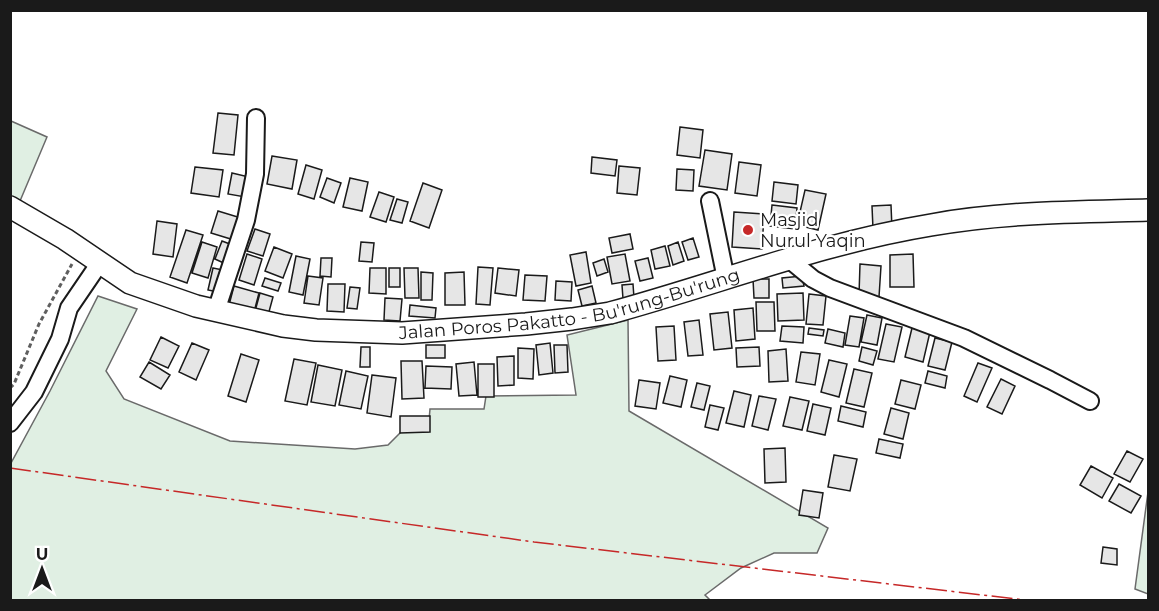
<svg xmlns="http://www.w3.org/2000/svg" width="1159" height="611" font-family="Montserrat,sans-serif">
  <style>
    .green { fill: #e0efe3; stroke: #6a6a6a; stroke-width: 1.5 }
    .building { fill: #e6e6e6; stroke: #1a1a1a; stroke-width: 1.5 }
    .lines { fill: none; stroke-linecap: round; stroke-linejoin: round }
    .minor-casing { stroke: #1a1a1a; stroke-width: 20 }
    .major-casing { stroke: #1a1a1a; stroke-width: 24 }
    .path { stroke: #5f5f5f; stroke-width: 3; stroke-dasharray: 4.5 3; stroke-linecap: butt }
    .minor { stroke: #fff; stroke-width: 16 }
    .major { stroke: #fff; stroke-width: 21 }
    .power { stroke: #c62828; stroke-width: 1.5; stroke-dasharray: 21 4.5 3 4.5; stroke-linecap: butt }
    .poi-dot { fill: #c62828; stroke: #fff; stroke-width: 2 }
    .labels { text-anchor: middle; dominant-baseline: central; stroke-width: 4.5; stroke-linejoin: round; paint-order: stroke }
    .poi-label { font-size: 18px; fill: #1a1a1a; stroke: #fff; text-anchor: start }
    .street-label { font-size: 18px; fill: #1a1a1a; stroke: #fff }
  </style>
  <rect width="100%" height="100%" fill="#fff"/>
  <!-- green -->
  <path class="green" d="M11,121L47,137L20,201L11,206Z
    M98,296L137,309L106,371L124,399L230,441L355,449L388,445L401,432H428L430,409H484L486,396L576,395L567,335L628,320L629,411L828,528L817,553H774L741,568L705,595L710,600H11L10,465L50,391Z
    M1148,492V594L1135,589Z"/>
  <!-- building -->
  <path class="building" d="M218,113L238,115L234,155L213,153Z
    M680,127L703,130L700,158L677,155Z
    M705,150L732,154L727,190L699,186Z
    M272,156L297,160L292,189L267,184Z
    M592,157L617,160L615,176L591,173Z
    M739,162L761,165L757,196L735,193Z
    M306,165L322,170L314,199L298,194Z
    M619,166L640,168L637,195L617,193Z
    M195,167L223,170L219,197L191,193Z
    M677,169L694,170L693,191L676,190Z
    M232,173L249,177L245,197L228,194Z
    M327,178L341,183L334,203L320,197Z
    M350,178L368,182L362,211L343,207Z
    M774,182L798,185L796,204L772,201Z
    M423,183L442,190L429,228L410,221Z
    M805,190L826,194L818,230L797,225Z
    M379,192L394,197L386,222L370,217Z
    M397,199L408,202L402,223L390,220Z
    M772,205L797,208L795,229L770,226Z
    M891,205L892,229H873L872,206Z
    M218,211L241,218L234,240L211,233Z
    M734,212L764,214L762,249L732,247Z
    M157,221L177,224L173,257L153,254Z
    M255,229L270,234L263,256L247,251Z
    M186,230L203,235L187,283L170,277Z
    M630,234L633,249L612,253L609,238Z
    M693,238L699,257L688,260L682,242Z
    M222,241L235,246L228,265L215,259Z
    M202,242L217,247L208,278L192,273Z
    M361,242L374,243L372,262L359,261Z
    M678,242L684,261L673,265L668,246Z
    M665,246L670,266L655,269L651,250Z
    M274,247L292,254L283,278L265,271Z
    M586,252L591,283L576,286L570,255Z
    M247,254L262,259L254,285L239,280Z
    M625,254L630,281L612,284L607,257Z
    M913,254L914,287H890V255Z
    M296,256L310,259L303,295L289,292Z
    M321,258H332L331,277L320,276Z
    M648,258L653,278L640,281L635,261Z
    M604,259L608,272L597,276L593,263Z
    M860,264L881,266L879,297L859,295Z
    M478,267L493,268L490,305L476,304Z
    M213,268L223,270L218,292L208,290Z
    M370,268H386V294L369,293Z
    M389,268H400V287H389Z
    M404,268H418L419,298H405Z
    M498,268L519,270L516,296L495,293Z
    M421,272L433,273L432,300H421Z
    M464,272L465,305H445V273Z
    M525,275L547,276L545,301L523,300Z
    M308,276L323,278L319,305L304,303Z
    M802,276L804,286L783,288L782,278Z
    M265,278L281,283L278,291L262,286Z
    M753,279H769V298H754Z
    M556,281L572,282L571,301L555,300Z
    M328,284H345L344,312L327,311Z
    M633,284L634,298L623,299L622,285Z
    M234,286L259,293L254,312L229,305Z
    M592,286L596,303L582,306L578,290Z
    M350,287L360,288L357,309L347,308Z
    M260,293L273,297L267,319L254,315Z
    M803,293L804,320L778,321L777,294Z
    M809,294L826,296L823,325L806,324Z
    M385,298L402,299L400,321L384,320Z
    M756,302H774L775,331H757Z
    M410,305L436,308L435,318L409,316Z
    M753,308L755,339L736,341L734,310Z
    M728,312L732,348L714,350L710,314Z
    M867,315L882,318L877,345L861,342Z
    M850,316L864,318L859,347L845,345Z
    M699,320L703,355L688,356L684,322Z
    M886,324L902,327L894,362L878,359Z
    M674,326L676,360L658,361L656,327Z
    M782,326L804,327L803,343L780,341Z
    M809,328L824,330L823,336L808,334Z
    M912,328L930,332L923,362L905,357Z
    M828,329L845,333L843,347L825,343Z
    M161,337L179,346L168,368L150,360Z
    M935,338L952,342L945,370L928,366Z
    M192,343L209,350L196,380L179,372Z
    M550,343L553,373L539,375L536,345Z
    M426,345H445V358H426Z
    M554,345H567L568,372L555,373Z
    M361,347H370V367H360Z
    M759,347L760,366L737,367L736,348Z
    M862,347L877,351L873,365L859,361Z
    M518,348L534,349L533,379L518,378Z
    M786,349L788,381L769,382L768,351Z
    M801,352L820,354L815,385L796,382Z
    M241,354L259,360L246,402L228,396Z
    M514,356V385L498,386L497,357Z
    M294,359L316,363L307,405L285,401Z
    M829,360L847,364L839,397L821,392Z
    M401,361H422L424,398L402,399Z
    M149,362L170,375L161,389L140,377Z
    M474,362L477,395L459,396L456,364Z
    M978,363L992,368L977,402L964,396Z
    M478,364H494V397H478Z
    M318,365L342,370L335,406L311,402Z
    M426,366L452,367L451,389L425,388Z
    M854,369L872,373L864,407L846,403Z
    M346,371L368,376L361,409L339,405Z
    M928,371L947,376L945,388L925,383Z
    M372,375L396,378L391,417L367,413Z
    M670,376L687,380L681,407L663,403Z
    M1001,379L1015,386L1002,414L987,407Z
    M639,380L660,383L656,409L635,406Z
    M901,380L921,385L915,409L895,404Z
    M697,383L710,386L704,410L691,407Z
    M734,391L751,395L744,427L726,423Z
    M759,396L776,399L768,430L752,426Z
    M790,397L809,401L802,430L783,426Z
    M813,404L831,408L825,435L807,431Z
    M710,405L724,408L718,430L705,427Z
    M841,406L866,412L863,427L838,421Z
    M891,408L909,413L903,439L884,434Z
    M400,416H430V432L400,433Z
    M879,439L903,444L900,458L876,453Z
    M785,448L786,482L765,483L764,449Z
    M1127,451L1143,459L1130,482L1114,474Z
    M834,455L857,459L850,491L828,487Z
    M1091,466L1113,478L1102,498L1080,485Z
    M1119,484L1141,496L1131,513L1109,501Z
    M803,490L823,493L819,518L799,515Z
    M1103,547L1117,549V565L1101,563Z"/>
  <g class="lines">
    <!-- minor casing -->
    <g class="minor-casing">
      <path id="minor" d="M710,201L726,279
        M790,260L813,279L830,288L964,338L1050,380L1090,401
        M216,311L246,220L255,174L256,118
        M10,423L34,392L60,339L69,308L99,264"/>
    </g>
    <!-- major casing -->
    <g class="major-casing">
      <g id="major">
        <path id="s1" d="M10,207L65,239L130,283L196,306L283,326L316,330L402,333L526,324L572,319L610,313C717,284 821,243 931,225C1002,212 1076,212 1148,210"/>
      </g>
    </g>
    <!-- path -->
    <path class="path" d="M10,388L14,384L39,324L72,264"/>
    <!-- minor -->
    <use href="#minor" class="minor"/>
    <!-- major -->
    <use href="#major" class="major"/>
    <!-- power -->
    <path class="power" d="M10,468L534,542L1025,600"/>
  </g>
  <!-- markers -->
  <circle class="poi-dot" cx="748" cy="230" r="6"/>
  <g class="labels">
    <!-- poi labels -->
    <g class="poi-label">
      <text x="760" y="220">Masjid<tspan x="760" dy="21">Nurul Yaqin</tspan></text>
    </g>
    <!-- street labels -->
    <g class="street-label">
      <text stroke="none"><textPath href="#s1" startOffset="591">Jalan Poros Pakatto - Bu'rung-Bu'rung</textPath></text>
    </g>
  </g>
  <!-- border -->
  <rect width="1159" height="611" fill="none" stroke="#1a1a1a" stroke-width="24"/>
  <!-- north arrow -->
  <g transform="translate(42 569)" stroke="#ffffff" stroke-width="4.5" paint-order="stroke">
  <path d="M0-4.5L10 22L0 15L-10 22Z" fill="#1a1a1a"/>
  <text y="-9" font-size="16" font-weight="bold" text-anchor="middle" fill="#1a1a1a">U</text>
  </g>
</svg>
